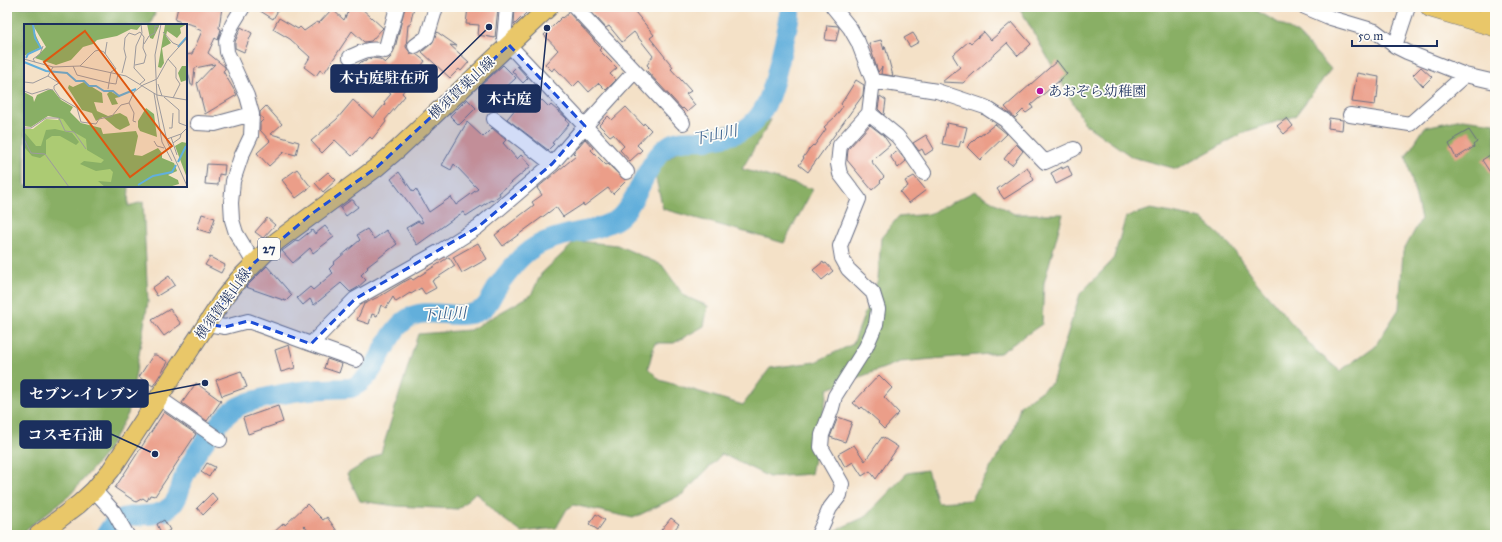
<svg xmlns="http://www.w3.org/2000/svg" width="1502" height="542" font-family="'IM FELL Great Primer','Noto Serif JP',serif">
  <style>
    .forest { fill: #89af65; stroke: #526f62 }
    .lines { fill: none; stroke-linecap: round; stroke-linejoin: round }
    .river { stroke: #62afdb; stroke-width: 20 }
    .building { fill: #eb9e89 }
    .minor-casing { stroke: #676d83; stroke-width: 16 }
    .major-casing { stroke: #676d83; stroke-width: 20 }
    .highway-casing { stroke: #676d83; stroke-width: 22 }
    .minor { stroke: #fff; stroke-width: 14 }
    .major { stroke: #e9c769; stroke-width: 18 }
    .highway { stroke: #e9c769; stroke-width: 21 }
    .marked { fill: #1d4ed8; fill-opacity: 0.2; stroke: #1d4ed8; stroke-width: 3; stroke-dasharray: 8 5; stroke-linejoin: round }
    .poi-dot { fill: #b5179e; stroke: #fdfcf7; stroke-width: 1.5 }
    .labels { text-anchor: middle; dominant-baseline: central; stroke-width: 3.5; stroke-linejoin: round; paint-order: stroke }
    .shield { fill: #fdfcf7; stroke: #5f6c8c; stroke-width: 1 }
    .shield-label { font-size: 13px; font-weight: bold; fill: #1b2f5e }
    .street-label { font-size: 14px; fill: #1b2f5e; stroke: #fdfcf7 }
    .poi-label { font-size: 14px; fill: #1b2f5e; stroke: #fdfcf7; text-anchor: start }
    .water-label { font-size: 15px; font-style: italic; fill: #345c8a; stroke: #fdfcf7 }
    .inset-river { fill: none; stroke: #62afdb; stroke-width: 2 }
    .inset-road { fill: none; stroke: #9d9a9d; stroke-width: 1 }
    .view { fill: #de5710; fill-opacity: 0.15; stroke: #de5710; stroke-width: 2 }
    .inset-edge { fill: none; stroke: #1b2f5e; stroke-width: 2 }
    .leader { fill: none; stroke: #1b2f5e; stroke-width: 1.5 }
    .callout-dot { fill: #1b2f5e; stroke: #fdfcf7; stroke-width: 1.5 }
    .callout { fill: #1b2f5e; stroke: #1b2f5e; stroke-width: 1.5 }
    .callout-label { font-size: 15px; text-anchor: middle; font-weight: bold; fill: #fff }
  </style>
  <rect width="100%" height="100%" fill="#fdfcf7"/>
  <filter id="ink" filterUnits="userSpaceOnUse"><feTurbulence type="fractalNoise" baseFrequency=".025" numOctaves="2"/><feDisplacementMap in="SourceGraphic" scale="8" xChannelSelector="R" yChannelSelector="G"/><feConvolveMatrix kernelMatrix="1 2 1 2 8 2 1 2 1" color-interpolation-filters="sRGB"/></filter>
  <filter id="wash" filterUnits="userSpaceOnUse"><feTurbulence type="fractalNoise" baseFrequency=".012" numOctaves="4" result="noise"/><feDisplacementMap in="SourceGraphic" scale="16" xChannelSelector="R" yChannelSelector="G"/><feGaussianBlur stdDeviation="0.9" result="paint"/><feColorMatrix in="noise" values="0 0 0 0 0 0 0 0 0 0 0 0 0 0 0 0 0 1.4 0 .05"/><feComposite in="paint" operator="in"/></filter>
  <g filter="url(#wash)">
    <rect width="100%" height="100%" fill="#f4e1c7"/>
    <!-- forest -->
    <path class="forest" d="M7,7H153L155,14L150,25H25V186H129L128,206L143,202L148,302L136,372L128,414L105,454L70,495L19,535H7Z
      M1019,7H1250L1298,34L1331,69L1295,116L1247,131L1177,169L1132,157L1085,124Z
      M1462,119L1495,123V535H827L829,533L865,517L907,473L927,470L937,502L971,500L1013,431L1020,406L1052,383L1080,294L1113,260L1126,217L1151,209L1202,219L1230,245L1257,283L1315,350L1340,371L1375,346L1399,309L1403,252L1421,219L1406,156L1425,127Z
      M771,120L742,169L813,189L784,243L663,209L654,170L708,128Z
      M975,191L1014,214H1063L1044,283L1042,324L1000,353L900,362L828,389L811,474L769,477L722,454L683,494L633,518L574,505L567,509L556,528L521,532L494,512L476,492L458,509L396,506L360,501L347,474L381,453L418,334L470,330L531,295L541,274L576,241L617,245L662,265L684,296L708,306L704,326L674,343H655L648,368L660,380L743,405L770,368L815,362L853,344L878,279L881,238L898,217L929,214Z"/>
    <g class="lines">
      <!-- river -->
      <path class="river" d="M106,535C121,502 150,526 171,506C179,499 180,488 183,479C186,471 192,462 196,454C205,441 220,419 233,410C241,404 251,401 261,399C293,390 318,389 351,388C379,377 383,335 407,319C428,305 456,322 479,311C488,307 490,299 495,291C501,280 519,257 530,250C551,235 576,234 600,227C606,224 615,222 620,217C640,198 647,158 671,144C681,138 695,141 706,140C714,139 723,137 731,135C767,126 774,84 781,54C785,39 789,23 791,7"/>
    </g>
    <g id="blocks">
      <!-- building -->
      <path class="building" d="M178,7H222L219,28L221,29L218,40L215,38L208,53L225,67V69L223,71L237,95L205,114L197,83L215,64L195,68L193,85H191L186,62V55L192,54L202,31L195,28L196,26L175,20Z
        M254,7H280L273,19Z
        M350,7H360L383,28L382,29L371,41L364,42L352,31L324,73L320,70L316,76L304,67L310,57L290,39L273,29L279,18L298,29L300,27L304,31L317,22L319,23L332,9L344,20Z
        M405,7H414L410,25H408L406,47L411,54H416L425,61L402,93L405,96L385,120L386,122L372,139L370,137L352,156L335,140L322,153L311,141L337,119L353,100L373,118L385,104L384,102L391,94L364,73L348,90L336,79L348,65H351L354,69L361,62L372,58L380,59L385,63L391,57L395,48Z
        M468,7H498L495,38L478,35L479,25L466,24Z
        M515,7H532L514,25V24Z
        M587,7H631L654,35L650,38L673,67L671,69L691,91L686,94L695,105L687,112L683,108L682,109L646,70L649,67L647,65L653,56L634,32L622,42L609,26L606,28Z
        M569,13L594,40V41L601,48L599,50L617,68L610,74L616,80L606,90L599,83L589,92L579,81L573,87L557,70L554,68L552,71L545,64L558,50L544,35L562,17L563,18Z
        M1012,22L1031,44L1018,56L1007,43L963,83L942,82L960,67L953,56L954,54L969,41L971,43L984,32L991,40Z
        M827,25L838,26L839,28L836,41L825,40Z
        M241,27L252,33L244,52L235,48V42Z
        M437,32L457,46L450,45L469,62L461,71L459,69L450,78L422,52L432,43Z
        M913,33L919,42L910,47L904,38Z
        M881,40L884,50L885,46L893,76L881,74L882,67L878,72L873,56L869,43Z
        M1057,61L1067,74L1031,105L1033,108L1026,113L1023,110L1015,118L1005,107Z
        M503,65L516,78L503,90L509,96L497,107L479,87Z
        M517,66L528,78L523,83L512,71Z
        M1421,67L1432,77L1423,86L1413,75Z
        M1357,73L1379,77L1377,99L1376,98L1375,105L1352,102Z
        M856,80L864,85L863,95L808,172L799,165L804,158H803L809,149L813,145L814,146L826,129L824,127L835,117L843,106L841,104Z
        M880,96L886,100L884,115L878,109Z
        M536,97L541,101L542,100L549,107L551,105L565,117L567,119L566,120L569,124L552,143L554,144L548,150L507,119L517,107L522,111Z
        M467,99L476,108L459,125L450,116Z
        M266,106L282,124L271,134L299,142L296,155L284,152L269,166L257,153L270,141L260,130V123L264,119L260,116V112Z
        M626,107L643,125L644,123L651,130L637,145L642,150L630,161L620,150L624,146L613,134L610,136L599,125L608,116L612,120Z
        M1287,118L1293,126L1284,134L1277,126Z
        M1329,118L1343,120L1342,130L1328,128Z
        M467,122L483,137L492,128L506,140L503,143L517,159L521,155L531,166L499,193L500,195L492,201L491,200L466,216L463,212L417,245L406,228L418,221L421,223L423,222L391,179L399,172L413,192L416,189L429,212L451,197L456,205L478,189L454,164L451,170L442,165Z
        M947,123L967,127L963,143L961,140L959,147L942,144Z
        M995,124L1007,134L980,160L967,147L979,135L980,136Z
        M870,125L883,135L890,145L871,161L884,177L880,181L881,182L872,190L847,160L848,149Z
        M1469,130L1477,142L1473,145L1474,147L1456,158L1449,144L1455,140V138Z
        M926,135L934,149L925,155L922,149L919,151L913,143Z
        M585,139L593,148L591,150L606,165L608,164L626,181L613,194L608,188L584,206L583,204L563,217L556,207L503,246L495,235L534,205L532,202L542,195L537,188L576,156L573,153Z
        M1016,144L1023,151L1012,165L1004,159Z
        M898,151L906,161L898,168L890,156Z
        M1490,155L1495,163V180L1482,160Z
        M207,164L225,165L224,175L219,174L218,185L205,184Z
        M1068,166L1072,176L1056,184L1051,173L1062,167V169Z
        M1027,167L1034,180L1004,199L997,189Z
        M297,169L311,187L296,198L282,180Z
        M328,172L336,180L323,192L315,183Z
        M914,176L926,190L909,203L900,192L908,186L905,181Z
        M351,200H353L358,207L346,216L340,208Z
        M202,214L215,218L210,233L197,229Z
        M267,218L275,225L263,238L255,232Z
        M325,226L334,237L313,253L310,248L293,263L282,251L297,240L298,241L312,230L315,234Z
        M367,229L374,239L386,230L397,244L367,267L368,268L361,275L366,280L357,288L350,292L341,283L314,305L310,299L303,305L297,298L310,287L313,290L333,273L329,269L334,264L333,263L360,240L357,235Z
        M478,243L487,259L462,273L453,257Z
        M210,257L225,265L221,273L205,265Z
        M449,257L455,266L432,281L436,288L425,294L421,288L411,294L410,293L396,302L393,297L386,308L381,305L377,316L372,314L369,324L357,320L364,304L382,295L405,281L404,282L411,278L413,280Z
        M823,262L824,264L826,263L833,271L822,280L813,270Z
        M267,266L292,295L286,301L246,287Z
        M169,276L175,285L157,296L152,288Z
        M170,309L181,324L164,336L152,320Z
        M289,345L295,368L281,372L275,350Z
        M153,355H156L168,362L153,386L139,377Z
        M327,359L342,364L339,373L324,368Z
        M241,371L247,387L222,396L216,380Z
        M879,375L892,388L884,397L899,413L884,429L878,423L879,422L862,407L860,409L853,403Z
        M196,383L221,401L207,421L182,403Z
        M278,406L283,422L248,434L243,418Z
        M164,412L196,434L155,496L150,495L147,501L143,498L136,502L115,488Z
        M838,417L852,422L845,442L830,437Z
        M882,437L898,447L876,479L870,471L862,476L853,462L845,467L838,454L854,445L865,461Z
        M207,463L215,467L209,477L201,472Z
        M212,493L218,500L203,515L197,508Z
        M307,504L323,520L327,517L337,531L332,535H312L304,526L299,531L296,529L292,532L295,535H271L284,523L285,525Z
        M596,514L605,520L598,530L589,524Z
        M671,518L679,524L670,535H657Z
        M164,520L170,530L162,535L157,524Z"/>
    </g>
  </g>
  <g filter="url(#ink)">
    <use href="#blocks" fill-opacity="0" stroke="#676d83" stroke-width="1"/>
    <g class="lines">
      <!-- minor casing -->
      <g class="minor-casing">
        <path id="minor" d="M243,7L232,25L226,41L227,52L247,96L252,114L251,136L241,157L233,181L231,203L232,220L236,233L254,263
          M575,7L635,71L585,126L627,172
          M1305,7L1331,18L1375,31L1395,46L1407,52L1465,75L1495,82
          M415,46L427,37L436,7
          M1395,46L1408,7
          M350,57C364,51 370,47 385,51L397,7
          M635,71L683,123
          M873,81L937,91L985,107L1005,120L1045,162L1074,149
          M869,113L897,136L906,147L924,173
          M1350,115L1410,124L1465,75
          M494,119L552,164
          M197,123L215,124L252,114
          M207,324L225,327L248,321L311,344L355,299L442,250L478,227L552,164L585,126L509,45L504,38L507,7
          M311,344L356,360
          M159,398L220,440
          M94,490L114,512L127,535
          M818,535L830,508L840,495L842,484L821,447L822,435L832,408L835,396L866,347L876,324L878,309L873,293L848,269L842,258L840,246L859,199L840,174L838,164L840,145L869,113L873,81L858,42L850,28L833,7"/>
      </g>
      <!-- major casing -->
      <g class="major-casing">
        <path id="major" d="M38,535L79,504L94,490L111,470L224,298L239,279L277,241L377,167L398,149L549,7"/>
      </g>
      <!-- highway casing -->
      <g class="highway-casing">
        <path id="highway" d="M1431,7L1495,26
          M1490,7L1495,9"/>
      </g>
      <!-- minor -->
      <use href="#minor" class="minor"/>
      <!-- major -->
      <use href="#major" class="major"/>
      <!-- highway -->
      <use href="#highway" class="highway"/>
    </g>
  </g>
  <!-- marked area -->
  <path class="marked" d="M509,45L585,126L552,164L478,227L355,299L311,344L248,321L225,327L207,324L254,263L310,215L377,167Z"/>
  <!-- markers -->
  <circle class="poi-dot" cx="1040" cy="91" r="4"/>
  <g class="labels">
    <!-- shield labels -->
    <rect class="shield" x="258" y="238" width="22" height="22" rx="3"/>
    <g class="shield-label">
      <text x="269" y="249">27</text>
    </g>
    <!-- street labels -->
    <g class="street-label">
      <text transform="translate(462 88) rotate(-43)">横須賀葉山線</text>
      <text transform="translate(223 304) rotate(-54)">横須賀葉山線</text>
    </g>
    <!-- poi labels -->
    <g class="poi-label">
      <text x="1048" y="91">あおぞら幼稚園</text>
    </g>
    <!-- water labels -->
    <g class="water-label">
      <text transform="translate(715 135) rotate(-12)">下山川</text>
      <text transform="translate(444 314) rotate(-3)">下山川</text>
    </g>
  </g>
  <!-- overview -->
  <g transform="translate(24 24)">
    <rect width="163" height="163" fill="#f4e1c7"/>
    <path d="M37,91L77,115L93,150L84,163H0V105H9L22,95L34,96Z" fill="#accb73"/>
    <path d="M0,0H118L113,6L107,5L93,12L73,16L69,20L59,23L47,36L32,41L11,34L22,23L10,3L9,5L17,23L0,32ZM123,0H136L129,15L126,14ZM163,0L156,4L157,9L153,14L143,7L142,12L147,19L138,24L140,39L137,44L134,43L141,1ZM158,42H163V56L157,58L154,49ZM60,58L78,69L79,79L70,78L73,87L84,92L96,89L103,93L106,101L96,106L92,104L79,93L72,97L68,89L58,86L44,64L45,61L49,63ZM24,66H29L37,76L49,83L46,88L57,99L77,104L79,110L112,107L114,112L110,131L118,132L134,124L138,129V134L150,139L153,147L144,151L154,156L155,160L145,163H81L74,157L87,158L89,148L86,145L72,147L56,140L60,137L77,139L80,136L63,126L62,115L48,107L39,95L24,92L7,103L0,102V68L9,73L10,78L13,71ZM86,67L96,73L91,74L94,80L88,81L83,70ZM122,84L130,90L133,113L116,107L114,103V97ZM0,104L1,109L12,122H17L22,106L31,105L48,109L55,118L52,121L36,112H28L22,116V130L16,134L8,132L1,124ZM158,118L163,119V154L151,122Z" fill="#89af65"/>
    <path class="inset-river" d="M154,23L163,13M2,34L4,30L17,24L11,14L9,0M0,38L22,47L43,49L52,57H60L65,62H72L80,67H89L95,72L112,65M154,138L162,122M114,161L129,152L148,148L152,141"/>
    <path class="inset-road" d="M137,0L131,31L133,73L143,117L163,162M139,8L149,19L156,22M120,20L125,12L131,9V2L135,3M81,30L83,18M0,35L29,43L56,42L102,52L133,71L163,76M144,35L152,44V54L156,60L149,74M11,38L9,35L16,30L19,22M49,42L53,51L85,59L87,48L92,45L80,28L75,26L71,27L56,42M98,49L102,33L100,25L101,14L105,9L111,11L116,8L120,13L119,24L122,31L120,39L111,41M24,52L35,59L30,62V65L36,74L53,84L57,98L72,100L75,95L88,92L97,81L105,79L110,68L119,61L133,55L144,35L163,14M0,58L9,59L24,52L29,43M116,60L121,56L110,44L112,22L118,9L117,0M134,60L138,72M84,65L85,59L92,60L94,50M0,67L8,70L24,65L29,66M130,69L138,118L148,137M140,73L155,86V99L163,102M105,79L110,89L109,97L112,98M0,104H7L22,94H35L41,107L50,108L62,125M145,104H148L149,89M147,113L153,131M0,115L7,129L21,130L45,163M143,115L157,110L163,104M130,117L133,122L140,124M149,119L156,114L157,110"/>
    <path class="view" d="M61,7L148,122L106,153L20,38Z"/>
    <rect width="163" height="163" class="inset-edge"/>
  </g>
  <!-- callouts -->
  <path class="leader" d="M489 27L437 78M547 28L540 99M205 383L148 394M155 454L111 434"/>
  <g class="callout-dot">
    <circle cx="489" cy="27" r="4"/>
    <circle cx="547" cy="28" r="4"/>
    <circle cx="205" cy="383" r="4"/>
    <circle cx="155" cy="454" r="4"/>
  </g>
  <g class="callout">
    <rect x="331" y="65" width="106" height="27" rx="4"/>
    <rect x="479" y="85" width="61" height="27" rx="4"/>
    <rect x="21" y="380" width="127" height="27" rx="4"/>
    <rect x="20" y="421" width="91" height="27" rx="4"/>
  </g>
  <g class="callout-label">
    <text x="384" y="83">木古庭駐在所</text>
    <text x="509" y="104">木古庭</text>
    <text x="84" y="399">セブン-イレブン</text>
    <text x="65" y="440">コスモ石油</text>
  </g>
  <!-- margin -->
  <rect width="1502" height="542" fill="none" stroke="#fdfcf7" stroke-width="24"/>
  <!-- scale -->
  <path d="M1352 40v6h85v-6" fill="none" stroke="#1b2f5e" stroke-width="2"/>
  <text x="1358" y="40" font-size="12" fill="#1b2f5e" stroke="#fdfcf7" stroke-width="3" paint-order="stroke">50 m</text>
</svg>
